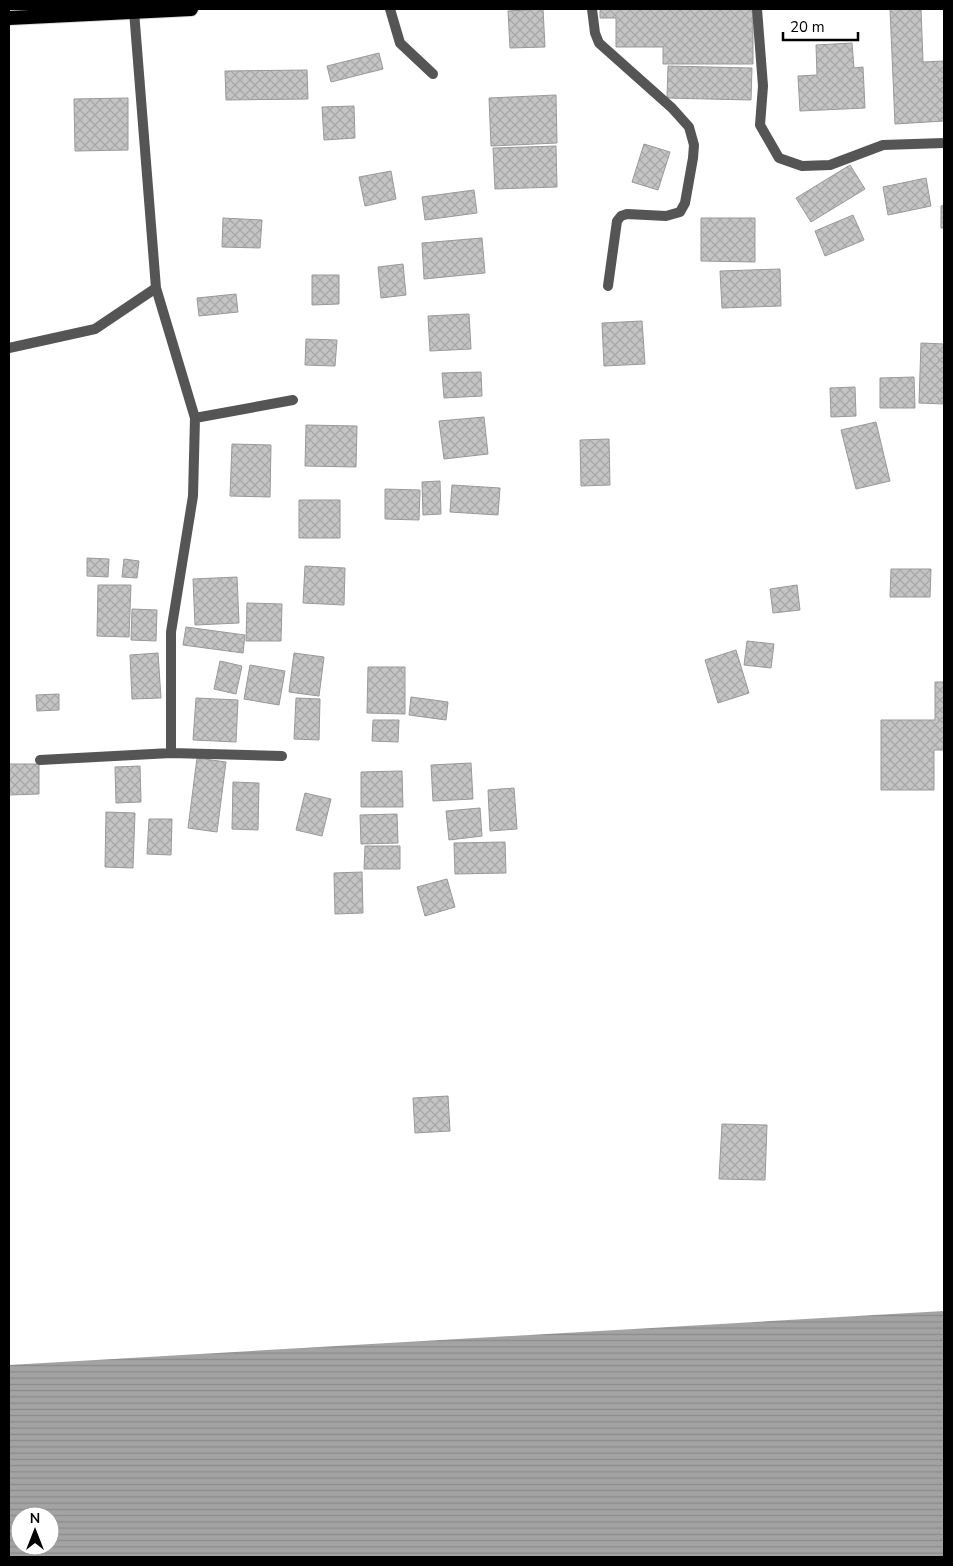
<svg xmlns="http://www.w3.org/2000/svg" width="953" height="1566" font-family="'Nunito Sans',sans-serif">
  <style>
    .water { fill: url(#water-rules); fill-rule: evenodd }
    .building { fill: url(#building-cross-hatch); stroke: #999 }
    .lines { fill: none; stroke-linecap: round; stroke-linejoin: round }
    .trunk-casing { stroke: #dbdbdb; stroke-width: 16 }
    .minor { stroke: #555; stroke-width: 10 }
    .trunk { stroke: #000; stroke-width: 14 }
  </style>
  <defs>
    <pattern id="water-rules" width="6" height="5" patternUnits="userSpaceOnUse" patternTransform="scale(1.25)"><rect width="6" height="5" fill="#a3a3a3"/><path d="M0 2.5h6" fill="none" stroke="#8b8b8b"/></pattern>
    <pattern id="building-cross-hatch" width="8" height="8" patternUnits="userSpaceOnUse" patternTransform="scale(1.25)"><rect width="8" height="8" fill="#c4c4c4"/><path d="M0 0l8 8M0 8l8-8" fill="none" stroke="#a7a7a7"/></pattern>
  </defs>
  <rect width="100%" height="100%" fill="#fff"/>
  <!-- water -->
  <path class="water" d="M944,1311V1557H9V1365ZM20,1516H50V1546H20Z"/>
  <!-- building -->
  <path class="building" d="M543,9L545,47L510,48L508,11Z
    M600,9H753V64H663V47H616V18H600Z
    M890,9H921L923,62L944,61V121L895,124Z
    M852,43L854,68L863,67L865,108L800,111L798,76L817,75L816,45Z
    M379,53L383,69L331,82L327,66Z
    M668,66L752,68L751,100L667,98Z
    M307,70L308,99L226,100L225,71Z
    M556,95L557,143L491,146L489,98Z
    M128,98V150L75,151L74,99Z
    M354,106L355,138L324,140L322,107Z
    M644,144L670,152L658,190L632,182Z
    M556,146L557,187L495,189L493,148Z
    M850,165L865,189L811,222L796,198Z
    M391,171L396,199L365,206L359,177Z
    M926,178L931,206L888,215L883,187Z
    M474,190L477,213L425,220L422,197Z
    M944,205V228H941V206Z
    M853,215L864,240L825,256L815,231Z
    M223,218L262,220L260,248L222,247Z
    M701,218H755V262L701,261Z
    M482,238L485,273L424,279L422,243Z
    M403,264L406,295L381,298L378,267Z
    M780,269L781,306L722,308L720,271Z
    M312,275H339V304L312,305Z
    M236,294L238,312L199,316L197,298Z
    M469,314L471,349L430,351L428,316Z
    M642,321L645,364L604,366L602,323Z
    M306,339L337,340L335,366L305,365Z
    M921,343L944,344V404L919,403Z
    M481,372L482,396L444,398L442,373Z
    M914,377L915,408H880V378Z
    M855,387L856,416L831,417L830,388Z
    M484,417L488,454L444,459L439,421Z
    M876,422L890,481L856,489L841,430Z
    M306,425L357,426L356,467L305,466Z
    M609,439L610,485L581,486L580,440Z
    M232,444L271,445L270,497L230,496Z
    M440,481L441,514L423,515L422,482Z
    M452,485L500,488L498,515L450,512Z
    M385,489L420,490L419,520L385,519Z
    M299,500H340V538H299Z
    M87,558L109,559L108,577L87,576Z
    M124,559L139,561L137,578L122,577Z
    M305,566L345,568L344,605L303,603Z
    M891,569H931L930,597H890Z
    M237,577L239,623L195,625L193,579Z
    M98,585H131L129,637L97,636Z
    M797,585L800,610L773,613L770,589Z
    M247,603L282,604L281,641H246Z
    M132,609L157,610L156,641L131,640Z
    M186,627L245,635L243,653L183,645Z
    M747,641L774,644L771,668L744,665Z
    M736,650L749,693L718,703L705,660Z
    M158,653L161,698L132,699L130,655Z
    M294,653L324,657L319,696L289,692Z
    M220,661L242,666L236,694L214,689Z
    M250,665L285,671L279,705L244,699Z
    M368,667H405V714L367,713Z
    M935,682H944V750H934V790H881V720H935Z
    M59,694V710L37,711L36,695Z
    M411,697L448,702L446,720L409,715Z
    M196,698L238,700L236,742L193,740Z
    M296,698L320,699L319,740L294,739Z
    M373,720H399L398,742L372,741Z
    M197,758L226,762L217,832L188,828Z
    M471,763L473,799L433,801L431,765Z
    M9,764H39V794L9,795Z
    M140,766L141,802L116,803L115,767Z
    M402,771L403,807H361V772Z
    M233,782L259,783L258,830L232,829Z
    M514,788L517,829L490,831L488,790Z
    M305,793L331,799L322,836L296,830Z
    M480,808L482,836L449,840L446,811Z
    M106,812L135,813L133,868L105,867Z
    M397,814L398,843L361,844L360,815Z
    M149,819H172L171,855L147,854Z
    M505,842L506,873L455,874L454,843Z
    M365,846H400V869H364Z
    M362,872L363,913L335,914L334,873Z
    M447,879L455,907L425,916L417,887Z
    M448,1096L450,1131L415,1133L413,1098Z
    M722,1124L767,1125L765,1180L719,1179Z"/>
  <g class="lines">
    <!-- trunk casing -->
    <g class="trunk-casing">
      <path id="trunk" d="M9,18L191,9"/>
    </g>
    <!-- minor -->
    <path class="minor" d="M390,9L400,43L433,74
      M592,9L595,33L599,43L672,108L689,127L694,145L693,158L685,203L680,212L666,216L627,214L621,216L617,221L608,286
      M757,9L763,86L760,125L779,158L802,166L830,165L883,145L944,143
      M134,11L156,288L195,418L193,496L171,632V753
      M9,348L95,329L156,288
      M195,418L293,400
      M40,760L171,753L282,756"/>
    <!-- trunk -->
    <use href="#trunk" class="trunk"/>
  </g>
  <!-- border -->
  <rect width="953" height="1566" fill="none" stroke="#000000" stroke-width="20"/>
  <!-- north arrow -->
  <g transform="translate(35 1531)"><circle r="24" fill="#ffffff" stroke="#999999"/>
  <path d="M0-4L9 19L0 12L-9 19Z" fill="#000000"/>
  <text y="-8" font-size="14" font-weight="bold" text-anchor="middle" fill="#000000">N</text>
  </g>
  <!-- scale -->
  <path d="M783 32v8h75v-8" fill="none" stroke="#000000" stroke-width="2.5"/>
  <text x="790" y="32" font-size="15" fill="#000000" stroke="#ffffff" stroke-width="4" paint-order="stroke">20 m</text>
</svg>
